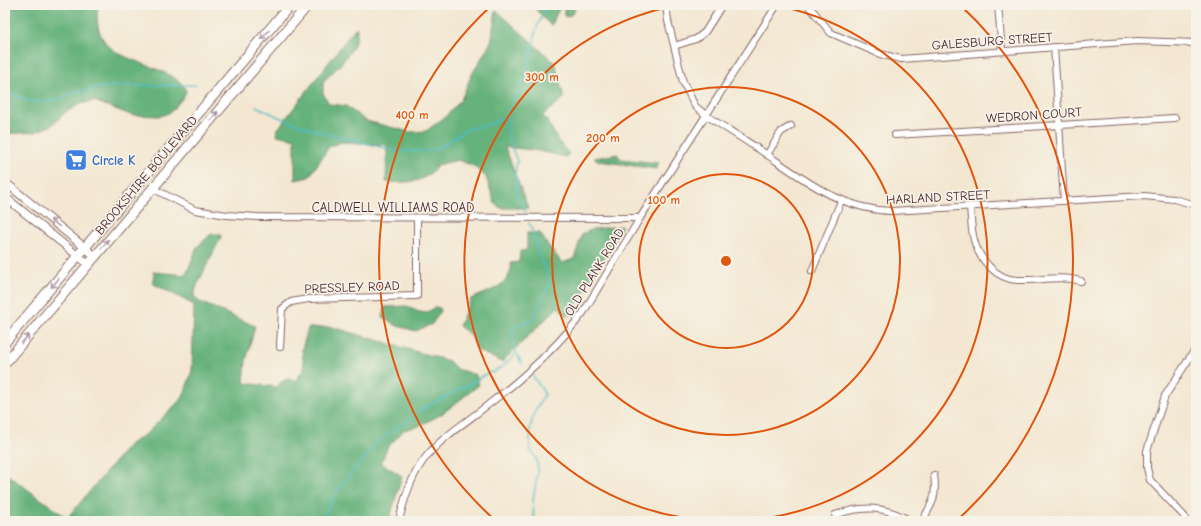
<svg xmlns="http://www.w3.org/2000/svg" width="1201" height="526" font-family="'Comic Neue',sans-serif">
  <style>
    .forest { fill: #66b27c; stroke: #586854 }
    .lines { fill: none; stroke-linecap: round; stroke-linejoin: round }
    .stream { stroke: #4ebdc5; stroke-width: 1.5 }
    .minor-casing { stroke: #856565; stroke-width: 8 }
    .major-casing { stroke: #856565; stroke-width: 9 }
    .highway-casing { stroke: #856565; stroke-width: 11 }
    .minor { stroke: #fff; stroke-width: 6 }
    .major { stroke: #fff; stroke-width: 7 }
    .highway { stroke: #fff; stroke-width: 9 }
    .oneway { stroke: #ae9aa0 }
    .ring { fill: none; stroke: #e0560e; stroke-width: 2 }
    .labels { text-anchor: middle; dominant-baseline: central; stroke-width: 3.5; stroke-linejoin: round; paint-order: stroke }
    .street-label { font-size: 13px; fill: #4a1f2b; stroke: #f7f3e8 }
    .shop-label { font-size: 13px; font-weight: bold; fill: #366cbe; stroke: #f7f3e8; text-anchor: start }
    .centre { fill: #e0560e; stroke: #f7f3e8; stroke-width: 2 }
    .ring-label { font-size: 12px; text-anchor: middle; font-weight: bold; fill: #e0560e; stroke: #f7f3e8; stroke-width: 3.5; stroke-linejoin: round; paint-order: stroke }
  </style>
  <rect width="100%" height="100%" fill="#f7f3e8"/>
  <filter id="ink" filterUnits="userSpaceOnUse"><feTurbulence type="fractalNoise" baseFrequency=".025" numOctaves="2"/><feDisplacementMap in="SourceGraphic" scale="8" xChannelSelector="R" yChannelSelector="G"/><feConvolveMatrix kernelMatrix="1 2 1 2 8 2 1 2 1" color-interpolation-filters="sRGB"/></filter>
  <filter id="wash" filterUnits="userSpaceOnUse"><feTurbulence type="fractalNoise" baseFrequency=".012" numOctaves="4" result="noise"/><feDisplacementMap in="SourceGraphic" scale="16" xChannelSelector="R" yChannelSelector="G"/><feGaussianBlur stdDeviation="0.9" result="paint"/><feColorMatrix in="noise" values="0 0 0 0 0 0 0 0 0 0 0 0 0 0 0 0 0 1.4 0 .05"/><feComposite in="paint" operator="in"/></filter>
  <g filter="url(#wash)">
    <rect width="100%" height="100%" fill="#f3e7d1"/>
    <!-- forest -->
    <path class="forest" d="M25,5H98C90,61 141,56 176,79C180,81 183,86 186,90L185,95L171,112L161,116L131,115L94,101L80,104L66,112L51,126L34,132L5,134V9Z
      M532,5H578L571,15L565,17L564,8L560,7L551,26Z
      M496,10L555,63L564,98L542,116L547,119L558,141L569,154L566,157L533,150L505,147L528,208H501L495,204L486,177L474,166L458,160L437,165C424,185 407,182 386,182L387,145L342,142L329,147L309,177L295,180V139L277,135V130L355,28H357C358,51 337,67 323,82V93L329,104L346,106L366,121L410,132L426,131L445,117L461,100L471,76L491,42Z
      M617,154L621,159L659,163L656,169L599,161L594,158Z
      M622,226L578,302L567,317L558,307L502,362L477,350L471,335L459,326L471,299C488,291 513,286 511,263L519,262L520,251L527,250V233H540L547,244L562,263L574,259L582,234L593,229Z
      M211,234H220L221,237L197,285L194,296L198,301L255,326L246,361L244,383L278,387L280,383L287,379L295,381L304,369L302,349L308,328L332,327L449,361L457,369L476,375L479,385L442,414L419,426L404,430L387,448L381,463L402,476L389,521H5V473L67,518L130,444L146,434L183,397L192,371L194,305L152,283L154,274L153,272L186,275L197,247Z
      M407,306C417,312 425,316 435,307L440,308L441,311L432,324L416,331L397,326L383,317L385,307Z"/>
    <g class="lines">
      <!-- stream -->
      <path class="stream" d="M5,91L29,101L46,102L61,99L67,95L81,91L111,86L196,85
        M256,106L283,119L317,131L397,151H428L439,148L468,129L491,124L507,115
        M526,213L516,193L517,183L515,176L517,161L509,141L507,115L516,93L528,69L537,26L548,5
        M522,364C516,353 509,338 514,326L532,320L549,285C551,272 543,267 539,256C534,244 536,236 529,223
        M533,376L545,394L535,411L530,428V449L537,461L538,470L533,500L534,521
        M321,521L338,489L380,440L410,419L420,410L470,384L489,372L492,373L503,366L516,354"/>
    </g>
  </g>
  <g filter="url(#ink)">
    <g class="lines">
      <!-- minor casing -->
      <g class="minor-casing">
        <path id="minor" d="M666,5L668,21L683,82L695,106L707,116C727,129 748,142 769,156C807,182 844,210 892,211L1144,196L1174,199L1196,205
          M808,5L831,33L880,54L901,59L1137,41L1196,43
          M998,5L1002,51
          M674,46L696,39L705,32L722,5
          M1054,47L1064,201
          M895,135L1175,118
          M767,155L781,132L791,126
          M152,188L195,210L227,215L257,217L640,218
          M970,206C971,217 971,229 974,240C979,259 996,279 1017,280C1039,281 1059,275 1081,281
          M812,271L841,201
          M280,347L282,309L291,302L308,299L417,296V218
          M835,515C863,505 885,506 911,521
          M399,521C404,499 412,474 426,457C443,436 468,421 489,404C523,378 557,347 583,313L640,218L777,5
          M922,521C933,503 937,496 934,475
          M1186,521L1184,516L1150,480L1147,468V451L1165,396L1196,348"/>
      </g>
      <!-- major casing -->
      <g class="major-casing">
        <path id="major" d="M5,182L95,256
          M5,197L88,264"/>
      </g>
      <!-- highway casing -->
      <g class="highway-casing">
        <path id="highway" d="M5,342L290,5
          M5,363L308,5"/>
      </g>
      <!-- minor -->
      <use href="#minor" class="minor"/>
      <!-- major -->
      <use href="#major" class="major"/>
      <!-- highway -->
      <use href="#highway" class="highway"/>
    </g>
    <!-- one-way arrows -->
    <defs><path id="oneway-shaft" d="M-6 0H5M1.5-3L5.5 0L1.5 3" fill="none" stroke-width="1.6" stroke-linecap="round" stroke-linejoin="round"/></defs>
    <g class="oneway">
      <use href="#oneway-shaft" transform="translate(265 35) rotate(130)"/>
      <use href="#oneway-shaft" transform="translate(214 116) rotate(-49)"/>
      <use href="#oneway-shaft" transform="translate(55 223) rotate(-141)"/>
      <use href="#oneway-shaft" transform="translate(105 244) rotate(-50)"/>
      <use href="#oneway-shaft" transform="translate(55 283) rotate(130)"/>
      <use href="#oneway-shaft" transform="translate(25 339) rotate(-50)"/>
    </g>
  </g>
  <!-- distance rings -->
  <g class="ring">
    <circle cx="726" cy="261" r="87"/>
    <circle cx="726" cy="261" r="174"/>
    <path d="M724 521A260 260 0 0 1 679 5M773 5A260 260 0 0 1 728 521"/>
    <path d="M496 521A347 347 0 0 1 492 5M960 5A347 347 0 0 1 956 521"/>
  </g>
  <!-- icons -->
  <defs>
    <g id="supermarket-square" transform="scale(1.15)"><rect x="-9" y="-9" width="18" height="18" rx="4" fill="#3f7fe0" stroke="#f7f3e8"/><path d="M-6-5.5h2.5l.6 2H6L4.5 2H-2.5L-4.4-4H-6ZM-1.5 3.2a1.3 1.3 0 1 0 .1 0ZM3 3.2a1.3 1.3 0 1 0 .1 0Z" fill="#fff"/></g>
  </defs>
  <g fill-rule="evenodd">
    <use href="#supermarket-square" x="76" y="160"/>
  </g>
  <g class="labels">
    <!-- street labels -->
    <g class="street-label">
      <text transform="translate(992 41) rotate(-4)">GALESBURG STREET</text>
      <text transform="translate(1034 115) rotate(-4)">WEDRON COURT</text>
      <text transform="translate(146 175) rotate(-50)">BROOKSHIRE BOULEVARD</text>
      <text transform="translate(938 197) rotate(-3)">HARLAND STREET</text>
      <text x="393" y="207">CALDWELL WILLIAMS ROAD</text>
      <text transform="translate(594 272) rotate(-58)">OLD PLANK ROAD</text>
      <text transform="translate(352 287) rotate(-2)">PRESSLEY ROAD</text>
    </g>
    <!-- shop labels -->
    <g class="shop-label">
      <text x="92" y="160">Circle K</text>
    </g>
  </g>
  <circle cx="726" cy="261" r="6" class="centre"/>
  <g class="ring-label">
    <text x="542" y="81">300 m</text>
    <text x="412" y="119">400 m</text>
    <text x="603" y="142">200 m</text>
    <text x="664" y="204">100 m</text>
  </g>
  <!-- margin -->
  <rect width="1201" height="526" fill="none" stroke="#f7f3e8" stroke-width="20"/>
</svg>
